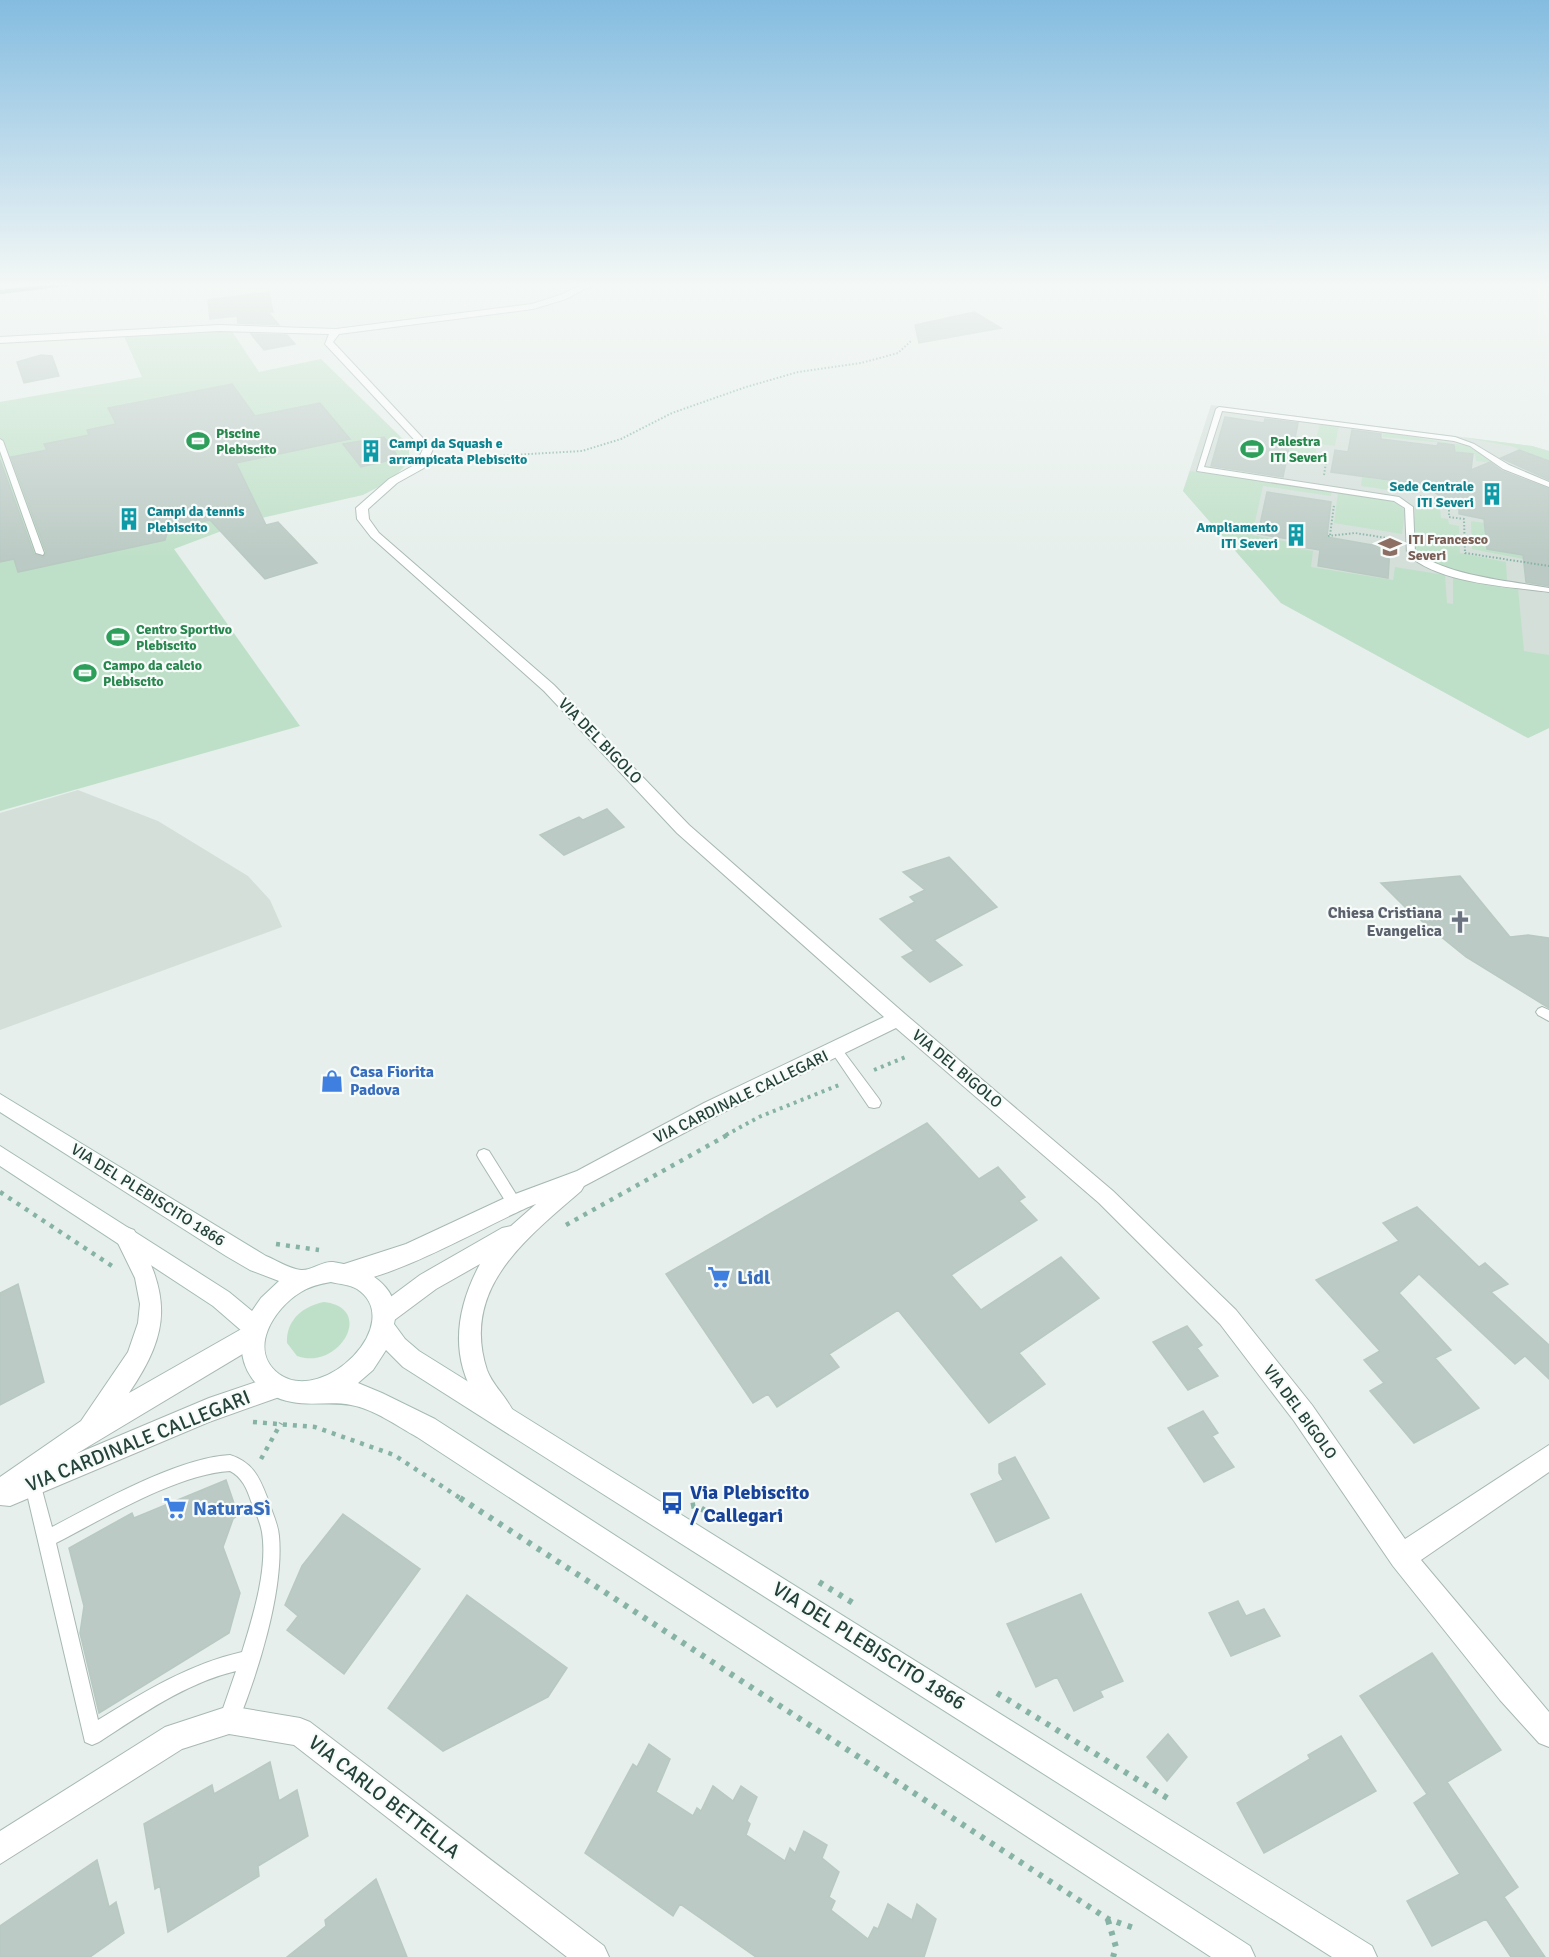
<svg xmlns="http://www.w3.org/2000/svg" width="1549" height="1957" font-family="Signika,sans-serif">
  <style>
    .built { fill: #d4dfda }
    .green { fill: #bfe0c8 }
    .building { fill: #bbcac4; stroke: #b8c9c2; stroke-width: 1.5 }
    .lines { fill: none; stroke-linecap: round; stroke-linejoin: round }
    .service-casing { stroke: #a8b8b2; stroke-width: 2 }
    .minor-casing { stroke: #a8b8b2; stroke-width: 2 }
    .secondary-casing { stroke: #a4bbb3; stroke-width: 2 }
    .motorway-casing { stroke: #c2cac8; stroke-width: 2 }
    .path-far3 { stroke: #86b3a5; stroke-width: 2; stroke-dasharray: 1.5 2; stroke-linecap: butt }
    .path-far2 { stroke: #86b3a5; stroke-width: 4; stroke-dasharray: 3 4.5; stroke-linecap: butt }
    .path-far1 { stroke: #86b3a5; stroke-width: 4.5; stroke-dasharray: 4 6; stroke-linecap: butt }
    .path { stroke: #86b3a5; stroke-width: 6; stroke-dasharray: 4.5 7; stroke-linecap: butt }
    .service { fill: #fff; fill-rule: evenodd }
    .minor { fill: #fff; fill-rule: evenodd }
    .secondary { fill: #fff; fill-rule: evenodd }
    .motorway { fill: #2f6f62; fill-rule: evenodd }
    .labels { text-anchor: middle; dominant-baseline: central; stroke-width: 4.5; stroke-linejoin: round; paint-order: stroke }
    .far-leisure-label { font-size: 14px; font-weight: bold; fill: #27864d; stroke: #f7fbf9; text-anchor: start }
    .far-culture-label { font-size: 14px; font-weight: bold; fill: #0d838f; stroke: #f7fbf9; text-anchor: start }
    .far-education-label { font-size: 14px; font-weight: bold; fill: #785e54; stroke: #f7fbf9; text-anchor: start }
    .street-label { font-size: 16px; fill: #24423a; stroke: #f7fbf9 }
    .worship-label { font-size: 16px; font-weight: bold; fill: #5b616d; stroke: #f7fbf9; text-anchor: end }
    .shop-label { font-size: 16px; font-weight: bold; fill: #366cbe; stroke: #f7fbf9; text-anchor: start }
    .near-shop-label { font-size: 20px; font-weight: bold; fill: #366cbe; stroke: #f7fbf9; text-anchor: start }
    .near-street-label { font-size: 20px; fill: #24423a; stroke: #f7fbf9 }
    .near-transit-label { font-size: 20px; font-weight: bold; fill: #164399; stroke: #f7fbf9; text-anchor: start }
  </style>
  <rect width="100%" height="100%" fill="#e6efeb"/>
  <!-- built -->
  <path class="built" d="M1211,405L1532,446L1549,451V728L1528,738L1281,603L1183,491Z
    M78,790L158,821L248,876L270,900L282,927L0,1030V813Z"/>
  <!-- green -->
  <path class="green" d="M231,330L259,372L321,359L409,445V462L390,481L363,495L248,521L174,549L300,726L0,811V402L142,377L123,334Z
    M1320,424L1339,425L1335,446L1317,444L1315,456L1288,460L1293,436L1316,438Z
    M1383,432L1468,446L1494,463L1476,461L1475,454L1455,451V444L1382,437Z
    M1461,437L1532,446L1549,451V462L1511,446Z
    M1190,471L1332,490L1331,496L1263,486L1252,535L1289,542V547L1313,551L1311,567L1393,580L1395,567L1445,575L1447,603L1453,604V575L1518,588L1524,651L1549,655V728L1528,738L1281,603L1183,491Z
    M1362,477L1417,485L1416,494L1361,486Z
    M1338,492C1354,494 1399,496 1405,512L1402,534L1334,523Z
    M1415,504L1440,508L1441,518L1448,519L1449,524L1459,526L1460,553L1506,562L1507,580L1455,572L1412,558L1419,557L1413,546Z
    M1471,521L1484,523L1487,549L1549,559V564L1472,549Z
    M324,1302C376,1308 339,1371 297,1356L287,1343C286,1320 303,1306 324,1302Z"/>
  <!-- building -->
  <path class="building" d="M269,292L273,312H268L279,325L238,323L237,316L210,319L208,300Z
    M974,312L1001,328L919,343L915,325Z
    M251,334L287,335L295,344L264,350Z
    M41,355L52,356L59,376L24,383L17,362Z
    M232,384L255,416L320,403L350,439L236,463L266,525L278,522L317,563L265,579L210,520L181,526L167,533L165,540L18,572L14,559L0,562V460L34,554L44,557L46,552L11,457L47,450L44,444L89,435L87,430L116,424L108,408Z
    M1225,417L1264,423L1265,419L1298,423L1293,448L1289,447L1283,477L1211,466Z
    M1352,430L1381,434V439L1437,446L1438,443L1454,445L1455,452L1473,454L1471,470L1490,462L1502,471L1549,489V586L1526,582L1523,555L1487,549L1484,519L1459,514V506L1419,484L1331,472L1335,450L1348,452Z
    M384,437L399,458L361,467L343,444Z
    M1519,450L1549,461V480L1501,458Z
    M1267,492L1331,502L1327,537L1390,548L1388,578L1318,566L1320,550L1295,546L1296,540L1258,534Z
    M607,809L624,827L564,855L540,835L579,817L583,820Z
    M949,857L997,907L934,940L962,965L930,982L902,957L914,951L880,919L915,902L910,897L925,890L903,872Z
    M1460,876L1510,937L1528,935L1549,938V1008L1466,957L1408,910L1381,883Z
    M927,1123L979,1179L998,1167L1025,1197L1019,1201L1037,1220L951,1275L981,1310L1061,1257L1099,1298L1019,1353L1045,1384L989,1423L898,1310L829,1354L839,1367L777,1407L768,1394L753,1403L666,1274Z
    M1417,1207L1479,1267L1485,1263L1508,1284L1491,1292L1549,1345V1379L1525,1356L1515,1364L1419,1274L1399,1293L1451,1350L1435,1358L1479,1408L1414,1443L1370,1391L1384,1383L1364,1360L1380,1351L1316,1280L1399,1241L1383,1223Z
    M18,1284L44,1382L0,1405V1293Z
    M1187,1326L1202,1345L1197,1348L1218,1376L1188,1390L1153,1342Z
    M1203,1411L1218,1433L1212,1436L1234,1467L1204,1482L1168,1428Z
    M1015,1457L1049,1518L996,1542L971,1494L1003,1480L999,1473V1464Z
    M226,1480L238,1515L233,1519L223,1547L240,1593L229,1633L99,1713L80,1633L84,1606L69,1548L132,1513L134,1518Z
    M343,1514L420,1569L344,1674L287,1630L298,1616L285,1605L302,1566Z
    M1081,1594L1123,1681L1100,1691L1103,1697L1074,1711L1057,1677L1036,1687L1007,1624Z
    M467,1595L567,1668L548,1697L443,1751L388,1708Z
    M1238,1601L1246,1616L1264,1609L1280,1636L1231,1656L1209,1613Z
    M1432,1653L1501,1750L1447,1782L1518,1887L1504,1897L1545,1957H1511L1486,1919L1432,1946L1407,1901L1460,1874L1414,1803L1427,1794L1360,1696Z
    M1168,1734L1187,1757L1167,1781L1147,1757Z
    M1341,1736L1376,1791L1264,1853L1237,1803L1310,1759L1308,1755Z
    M649,1744L670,1759L656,1792L693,1816L697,1808L701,1811L713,1786L733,1801L741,1786L757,1797L747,1821L750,1824L746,1835L763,1846L785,1861L790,1848L795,1853L804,1831L827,1845L822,1858L839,1872L829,1897L835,1901L831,1910L868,1939L874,1927L878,1929L888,1904L912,1920L917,1904L936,1919L924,1957H756L680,1904L673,1916L585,1853L633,1764L637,1767Z
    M270,1762L279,1801L297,1790L308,1836L258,1866L259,1876L168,1932L160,1886L155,1889L144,1824L212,1785L214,1794Z
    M97,1860L109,1907L116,1902L124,1933L90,1957H0V1926Z
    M376,1879L407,1957H287L326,1926L325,1920Z"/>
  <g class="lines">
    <!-- service casing -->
    <g class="service-casing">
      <path id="service" d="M1219,407L1455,437L1474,444L1509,465L1549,482V487L1503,469L1470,446L1454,441L1222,411L1204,467L1399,497L1413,507L1415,553C1456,577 1503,580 1549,588V592C1506,586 1440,584 1407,554L1405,508L1394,501L1197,471L1216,409Z
        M0,439L3,441L44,553L43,555L36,553L0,451Z
        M1542,1007L1549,1010V1021L1538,1015L1536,1012L1538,1009Z
        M837,1046L841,1048L879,1099L881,1103L879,1107L874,1108L869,1107L833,1054L831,1051L833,1048Z
        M484,1149L489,1151L519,1199L521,1203L519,1207L514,1209L509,1207L479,1159L477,1155L479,1151Z
        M230,1455C252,1462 259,1476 267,1497C271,1510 278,1523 279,1536C284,1592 257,1676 236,1727L229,1730L222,1727L219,1720L236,1671C186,1683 142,1714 99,1742L92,1745L85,1742L24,1481L26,1475L32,1473L38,1475L52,1527C100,1502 177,1458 230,1455ZM230,1471C242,1477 247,1489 251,1501C255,1511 260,1521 262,1532C268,1569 253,1616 242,1652C189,1664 144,1692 98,1720L56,1543C103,1519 177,1474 230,1471Z"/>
    </g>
    <!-- minor casing -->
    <g class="minor-casing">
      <path id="minor" d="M584,284H594L566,299L533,309L339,334L333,342L433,449L424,468L397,483L368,509L369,519L379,533L554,685L689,825L905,1014L1113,1191L1236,1310L1312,1405L1405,1539L1549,1445V1472L1421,1560L1549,1712V1747L1539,1743L1500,1700L1393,1566L1294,1421L1220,1324L1099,1203L896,1028L718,1115L584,1186L581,1191C527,1238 460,1288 487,1370C493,1386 507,1397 514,1413L511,1421L502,1425C490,1420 483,1409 476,1398C449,1354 457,1307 480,1264L436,1289L393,1321L385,1325L377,1321L374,1314L377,1307L420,1275L502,1228L511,1226L536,1204C498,1218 372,1293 338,1280L335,1273L338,1266L406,1244L507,1197L577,1171L704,1103L884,1017L677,833L544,691L371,537L357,519L356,508L389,479L416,464L423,449L325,344L329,334L219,331L0,343V337L219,325L336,329L532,304L560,295Z
        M126,1227L134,1230C170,1295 172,1330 129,1393L245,1327L253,1324L261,1327L265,1335L261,1343L76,1454L209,1398L277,1375L285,1379L289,1387L285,1395L209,1422L10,1506L0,1505V1477L81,1421L128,1352L138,1323L140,1304L135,1278L115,1237L118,1230Z
        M229,1706L300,1718L310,1722L604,1946L609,1957H567L294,1745L229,1734L182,1749L0,1864V1831L165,1727Z"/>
    </g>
    <!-- secondary casing -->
    <g class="secondary-casing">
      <path id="secondary" d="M0,1094L266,1256C276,1260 290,1269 301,1270C311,1271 322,1261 333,1262C364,1266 403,1286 394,1324L405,1339L419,1351L1372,1946L1377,1957H1332L403,1367L386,1350L373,1370L358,1383L382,1393L435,1419L1250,1946L1255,1957H1211L417,1437C397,1426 374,1409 351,1405C332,1401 311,1406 292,1402C257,1396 236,1367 243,1332L213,1306L0,1166V1146L229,1292L252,1311L261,1298L279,1281L250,1270L226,1256L0,1112ZM331,1282C339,1284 351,1285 357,1289C407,1322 324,1406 279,1374C247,1350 274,1308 301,1292C310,1286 320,1284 331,1282Z"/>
    </g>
    <!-- motorway casing -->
    <g class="motorway-casing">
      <path id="motorway" d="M55,284H80L0,294V290Z"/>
    </g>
    <!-- path-far3 -->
    <path class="path-far3" d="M441,462L460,458L582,451L621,439L672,413L746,387L798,372L861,363L898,353L911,341
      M1286,462L1290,463
      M1324,475L1327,456
      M1420,496L1449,501V517L1464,519L1465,553L1549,566
      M1423,503L1449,507
      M1330,535L1334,505
      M1328,536L1355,533L1393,539"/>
    <!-- path-far2 -->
    <path class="path-far2" d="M874,1070L908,1056
      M726,1135L759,1117L839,1085"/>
    <!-- path-far1 -->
    <path class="path-far1" d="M0,1192L115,1268
      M566,1225L729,1134
      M276,1244L319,1250
      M253,1422L315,1427L394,1455L463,1500
      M261,1459L281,1423"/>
    <!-- path -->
    <path class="path" d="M460,1498L1108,1919L1134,1928
      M691,1506L696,1505L705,1511
      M819,1582L853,1603
      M997,1693L1172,1801
      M1108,1920L1116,1947L1113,1957"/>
    <!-- service -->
    <use href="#service" class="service"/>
    <!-- minor -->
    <use href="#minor" class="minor"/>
    <!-- secondary -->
    <use href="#secondary" class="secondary"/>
    <!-- motorway -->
    <use href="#motorway" class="motorway"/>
  </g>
  <!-- sky -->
  <linearGradient id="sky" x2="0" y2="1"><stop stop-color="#84bce0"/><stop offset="0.51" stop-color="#f4f8f6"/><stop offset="1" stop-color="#f4f8f6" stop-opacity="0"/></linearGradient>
  <rect width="1549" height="558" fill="url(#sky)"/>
  <!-- icons -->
  <defs>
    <g id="stadium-bare" transform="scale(1.8)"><path d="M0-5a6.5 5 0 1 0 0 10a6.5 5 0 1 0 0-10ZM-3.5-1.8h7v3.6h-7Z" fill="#2e9e5b" stroke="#f7fbf9" stroke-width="2.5" paint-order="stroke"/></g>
    <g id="building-bare" transform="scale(1.8)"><path d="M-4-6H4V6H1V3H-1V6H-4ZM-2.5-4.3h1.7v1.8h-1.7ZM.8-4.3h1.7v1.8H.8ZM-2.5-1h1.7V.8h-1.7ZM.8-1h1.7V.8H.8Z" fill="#0f9aa8" stroke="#f7fbf9" stroke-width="2.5" paint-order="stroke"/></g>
    <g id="school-bare" transform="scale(1.8)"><path d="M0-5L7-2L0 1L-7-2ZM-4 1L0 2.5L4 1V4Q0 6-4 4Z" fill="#8d6e63" stroke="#f7fbf9" stroke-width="2.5" paint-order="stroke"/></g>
    <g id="church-bare" transform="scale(1.8)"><path d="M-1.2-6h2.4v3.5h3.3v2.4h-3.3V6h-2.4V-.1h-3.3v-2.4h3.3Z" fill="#6b7280" stroke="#f7fbf9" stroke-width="2.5" paint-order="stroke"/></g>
    <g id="shop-bare" transform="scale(1.8)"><path d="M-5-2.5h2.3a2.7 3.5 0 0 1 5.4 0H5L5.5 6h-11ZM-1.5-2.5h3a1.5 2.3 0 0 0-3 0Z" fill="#3f7fe0" stroke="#f7fbf9" stroke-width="2.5" paint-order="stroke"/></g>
    <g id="supermarket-bare" transform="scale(1.8)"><path d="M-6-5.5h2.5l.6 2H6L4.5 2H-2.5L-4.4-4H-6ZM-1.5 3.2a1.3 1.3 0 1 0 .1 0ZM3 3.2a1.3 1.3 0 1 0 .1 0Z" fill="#3f7fe0" stroke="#f7fbf9" stroke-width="2.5" paint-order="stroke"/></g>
    <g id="bus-bare" transform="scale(1.8)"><path d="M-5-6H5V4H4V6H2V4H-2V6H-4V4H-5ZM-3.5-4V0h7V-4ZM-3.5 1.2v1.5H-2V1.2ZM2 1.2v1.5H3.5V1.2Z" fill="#1a4fb4" stroke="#f7fbf9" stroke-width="2.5" paint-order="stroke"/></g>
  </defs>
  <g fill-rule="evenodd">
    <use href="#stadium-bare" x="198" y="441"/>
    <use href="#stadium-bare" x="1252" y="449"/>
    <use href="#building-bare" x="371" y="451"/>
    <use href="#building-bare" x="1492" y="494"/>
    <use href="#building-bare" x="129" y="519"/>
    <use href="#building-bare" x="1296" y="535"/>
    <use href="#school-bare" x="1390" y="547"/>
    <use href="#stadium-bare" x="118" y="637"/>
    <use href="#stadium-bare" x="85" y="673"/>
    <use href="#church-bare" x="1460" y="922"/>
    <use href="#shop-bare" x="332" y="1081"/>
    <use href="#supermarket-bare" x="719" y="1277"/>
    <use href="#bus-bare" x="672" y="1503"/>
    <use href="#supermarket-bare" x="175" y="1508"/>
  </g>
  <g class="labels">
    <!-- far-leisure labels -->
    <g class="far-leisure-label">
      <text x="216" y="433">Piscine<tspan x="216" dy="16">Plebiscito</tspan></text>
      <text x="1270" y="441">Palestra<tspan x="1270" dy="16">ITI Severi</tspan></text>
      <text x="136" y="629">Centro Sportivo<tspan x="136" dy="16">Plebiscito</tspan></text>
      <text x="103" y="665">Campo da calcio<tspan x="103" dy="16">Plebiscito</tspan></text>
    </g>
    <!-- far-culture labels -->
    <g class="far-culture-label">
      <text x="389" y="443">Campi da Squash e<tspan x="389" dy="16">arrampicata Plebiscito</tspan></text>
      <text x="1474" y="486" text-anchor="end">Sede Centrale<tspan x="1474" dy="16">ITI Severi</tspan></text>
      <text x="147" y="511">Campi da tennis<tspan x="147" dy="16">Plebiscito</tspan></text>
      <text x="1278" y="527" text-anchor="end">Ampliamento<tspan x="1278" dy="16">ITI Severi</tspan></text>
    </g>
    <!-- far-education labels -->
    <g class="far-education-label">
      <text x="1408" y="539">ITI Francesco<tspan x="1408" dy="16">Severi</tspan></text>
    </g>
    <!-- street labels -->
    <g class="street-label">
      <text transform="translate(600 741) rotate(46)">VIA DEL BIGOLO</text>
      <text transform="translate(957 1069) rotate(40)">VIA DEL BIGOLO</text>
      <text transform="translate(741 1097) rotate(-26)">VIA CARDINALE CALLEGARI</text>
      <text transform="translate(148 1195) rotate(32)">VIA DEL PLEBISCITO 1866</text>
      <text transform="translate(1300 1412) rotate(54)">VIA DEL BIGOLO</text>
    </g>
    <!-- worship labels -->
    <g class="worship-label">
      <text x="1442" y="913">Chiesa Cristiana<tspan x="1442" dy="18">Evangelica</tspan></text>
    </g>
    <!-- shop labels -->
    <g class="shop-label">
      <text x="350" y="1072">Casa Fiorita<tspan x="350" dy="18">Padova</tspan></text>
    </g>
    <!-- near-shop labels -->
    <g class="near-shop-label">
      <text x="737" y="1277">Lidl</text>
      <text x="193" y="1508">NaturaSì</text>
    </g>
    <!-- near-street labels -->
    <g class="near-street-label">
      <text transform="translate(138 1441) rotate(-22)">VIA CARDINALE CALLEGARI</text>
      <text transform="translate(869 1646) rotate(32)">VIA DEL PLEBISCITO 1866</text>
      <text transform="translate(384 1797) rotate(38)">VIA CARLO BETTELLA</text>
    </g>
    <!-- near-transit labels -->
    <g class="near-transit-label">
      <text x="690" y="1492">Via Plebiscito<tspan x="690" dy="23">/ Callegari</tspan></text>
    </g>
  </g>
</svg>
